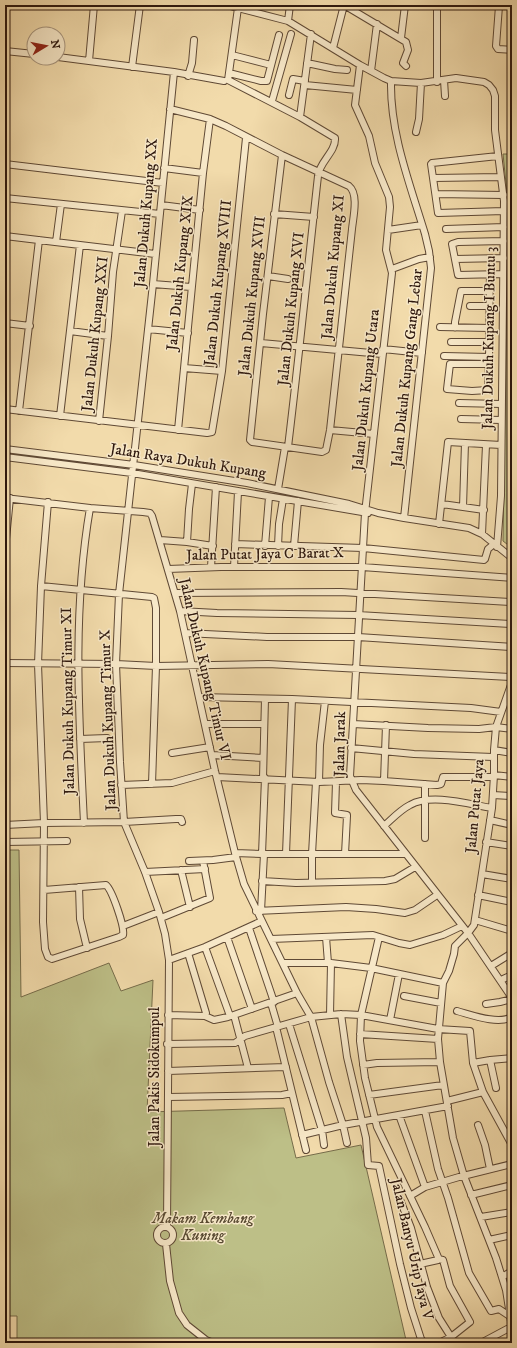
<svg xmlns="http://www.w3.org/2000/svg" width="517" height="1348" font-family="'IM FELL DW Pica',serif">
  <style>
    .green { fill: #bdbf87; stroke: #766c4a }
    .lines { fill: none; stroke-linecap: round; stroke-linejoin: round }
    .minor-casing { stroke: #5f4935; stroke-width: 8 }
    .minor { stroke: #f7e8c8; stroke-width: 6 }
    .labels { text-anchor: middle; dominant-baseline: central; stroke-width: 3; stroke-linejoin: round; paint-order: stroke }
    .street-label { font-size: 15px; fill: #2e180e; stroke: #f7e8c8 }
    .park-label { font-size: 15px; font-style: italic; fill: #594a32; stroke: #f7e8c8 }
  </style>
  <rect width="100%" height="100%" fill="#f2dbab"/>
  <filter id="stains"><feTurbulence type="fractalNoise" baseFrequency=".005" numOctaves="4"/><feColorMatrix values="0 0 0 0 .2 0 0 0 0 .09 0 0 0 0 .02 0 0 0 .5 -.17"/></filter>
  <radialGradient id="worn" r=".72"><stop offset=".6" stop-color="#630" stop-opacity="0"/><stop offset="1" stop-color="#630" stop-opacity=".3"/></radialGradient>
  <!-- green -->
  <path class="green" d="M503,154H512V548L503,541L508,203Z
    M5,850H19L21,997L109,963L121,991L153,980L147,1112L284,1108L296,1158L361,1145L406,1340L387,1343H17V1316H5Z"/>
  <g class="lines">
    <!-- minor casing -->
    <g class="minor-casing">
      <path id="minor" d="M226,5L288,21L360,65L384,78L391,81L421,83L456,78L484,82L489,85L493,90L495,96V130L504,201L501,496L497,547
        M344,5L406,42L408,50L403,63L406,66
        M482,5L512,6
        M499,6L496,46L498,49L512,50
        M238,8L228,80L300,117L335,138C336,152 319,162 318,176C308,266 299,357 288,447
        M288,21L290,5
        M401,38L405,5
        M333,48L344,5
        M5,51L34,54
        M232,55L271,65
        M58,57L174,72L153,284L119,594L116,664L120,762L124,822L145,872L159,912L165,934L169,960L167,1227
        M89,61L94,5
        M307,63L335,69L347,70
        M360,65L355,105L369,136L375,163L389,197L390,207L386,250L392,273L365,513L350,776L356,790L468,933L512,998
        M132,67L140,5
        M371,71L377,24
        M174,72L224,81
        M229,73L261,81H267L279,35
        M188,76L192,63L194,40
        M444,80L445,96
        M391,81C390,134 410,184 425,234L429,251L431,268L404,518
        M437,82V5
        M305,85L357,90
        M289,95L293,79L305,81
        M272,101L291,34
        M170,109L210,119L226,126L282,155L349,186C359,194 353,218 352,229L330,430L326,450L322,452L252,442L250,440L263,314L282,155
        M300,117L311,34
        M416,132L419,119L421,83
        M498,156L432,163L431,164L438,213L504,211
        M5,164L163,183
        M164,168L203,173
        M433,178L501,177
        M436,194L504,195
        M5,198L160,214
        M161,205L200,210
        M274,214L314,217
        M446,229L504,227
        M388,230L422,225
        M5,236L155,254
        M56,242L61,204
        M455,259L504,258
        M392,269L419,259L430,257
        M503,274L458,275L452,244L458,242L504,241
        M268,276L288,279
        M153,284L191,287
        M470,306H489
        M5,323L30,326
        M440,327L489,328
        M455,328V322L461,291H490
        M148,329L188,333
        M70,331L108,336
        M451,342H489
        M261,343L382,354
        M383,349L422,353
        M444,356L489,357
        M489,364H450L447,389L472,391L488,390C490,351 489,313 490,275
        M184,368L222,371
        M459,403L501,404
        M5,409L207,433L212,432L222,371L246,138
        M19,411L39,240
        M60,416L80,245
        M461,419L501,420
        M99,421L108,336L113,272L122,211
        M178,430L203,173L210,119
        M330,430L374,434
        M5,449L134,465L247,483L349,504L378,513L404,518L469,528L482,534L512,558
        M5,457L132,473L368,513
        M278,489L285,447
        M5,498L90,508L143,512L150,513L152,516L180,611L215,771L235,853L244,884L297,993L311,1017L329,1082L343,1125L347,1143
        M442,504L484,510
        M463,507L465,443
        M439,524L448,442L501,445
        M482,534L486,445
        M160,540L187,542L213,546
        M187,542L189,509L192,484
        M235,544L363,548L484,560L485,559L488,549L494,544
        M265,546L269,497
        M278,546L279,524L283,499
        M294,546L298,501
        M5,549L10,498
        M211,567L216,487
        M234,567L238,492
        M168,569L221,567H362L512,578
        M41,586L152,597L154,598L156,608V666L152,784
        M175,593L341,592L512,602
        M180,611L217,613L358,615L512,624
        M185,633L267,637H358L512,647
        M5,663L116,664L156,666L268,664L512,677
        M512,682L496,727L494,750V775L492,808L474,925L468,933L455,946L454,954L449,971L443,983L438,1039L440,1062L453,1138L464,1176L496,1258L506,1290L512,1328
        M199,697L292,699L471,708L501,712
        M205,724H263
        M353,724L428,728L479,729L496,727L512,729
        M80,739L107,738
        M351,748L414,754L493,757
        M494,750L512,753
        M172,753L210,747
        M212,755L263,758
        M494,775L512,777
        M217,777L319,782L361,780L384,781L437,785L441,784L443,777H494
        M263,778L265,699
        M384,781L386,725
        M319,782L320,745L325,701
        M336,782L335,813L347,815V816L345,854
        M121,785L172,783L215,771
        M493,795L512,796
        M490,820L512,825
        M84,823C79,717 72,613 90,508
        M5,825L44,823L124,822L176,819H181L182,822
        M384,826C392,819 400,810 410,805C431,793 468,804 492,808
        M425,838V784
        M5,842L67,841
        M486,842L512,846
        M235,853L262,854H406
        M262,854L265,778
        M286,854L292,699
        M189,861L213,860L236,857
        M181,870L190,907
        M145,872L205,869
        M482,874L512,879
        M262,881L296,883L385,881L395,879L415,867
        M312,882V854L316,782
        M79,887L80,919L87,948
        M44,890L106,885C112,890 125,927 123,935L119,937L52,959L48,957L45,949L43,922L44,823L38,664L41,586L48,502
        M478,895L512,902
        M256,911L346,907L376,909L405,913L415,910L437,895
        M261,911L264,854
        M161,918L210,898L203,861
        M475,920L512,931
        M123,926L159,912
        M249,928L274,1002
        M227,937L252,1009
        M326,937L328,963
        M379,937L361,1015L360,1041L365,1078L377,1127L425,1227L438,1257V1260L420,1264
        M271,939L373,935L399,943L410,945L443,935L462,926
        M205,947L230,1016
        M188,953L206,1013L205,1016
        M169,960L205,947L262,921
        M283,963H331L371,968L443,983
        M491,966L512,953
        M501,980L512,975
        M404,996L441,1003
        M271,1003L278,1027
        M486,1004L500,1002L512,999
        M457,1011C472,1015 498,1025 512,1017
        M341,1014L347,1057L366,1138L368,1165L379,1166L400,1264L411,1308L421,1339L424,1343
        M168,1015L205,1016L214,1020L228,1017L297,993
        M234,1015L248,1068
        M330,1015L331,963
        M390,1020L399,974
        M289,1024L322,1130L324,1145
        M276,1027L306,1150
        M360,1034L438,1039
        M167,1044L235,1043L245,1036L311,1017L341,1014L361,1015L438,1029L470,1031L473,1063L483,1092L512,1145
        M490,1060L496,1088
        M473,1063L490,1060L512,1058
        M363,1065L377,1063L440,1062
        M168,1071L286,1067
        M369,1095L443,1085
        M168,1097L282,1095L292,1093
        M447,1101L483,1092
        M425,1111L438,1169L448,1198L469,1273L491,1311L499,1309L511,1317
        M399,1115L425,1187
        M478,1125L485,1145L490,1169
        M302,1135L343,1125L448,1106
        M471,1195L512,1185
        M410,1196L425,1187L459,1177L512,1164
        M399,1197L411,1228L427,1287L439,1318L451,1337
        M481,1217L512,1212
        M157 1235a8 8 0 1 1 16 0a8 8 0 1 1-16 0Z
        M489,1240L512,1235
        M166,1244L170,1281L179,1313L187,1325L206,1340L213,1343
        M438,1259L443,1260L450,1286L470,1322L451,1337L439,1343
        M502,1277L512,1271
        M481,1343L511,1327"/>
    </g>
    <!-- minor -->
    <use href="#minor" class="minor"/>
  </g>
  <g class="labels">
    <!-- street labels -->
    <g class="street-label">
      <text transform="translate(146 213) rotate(-85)">Jalan Dukuh Kupang XX</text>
      <text transform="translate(333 267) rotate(-85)">Jalan Dukuh Kupang XI</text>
      <text transform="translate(180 273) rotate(-84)">Jalan Dukuh Kupang XIX</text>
      <text transform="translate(218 283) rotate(-84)">Jalan Dukuh Kupang XVIII</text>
      <text transform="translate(252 296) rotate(-84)">Jalan Dukuh Kupang XVII</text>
      <text transform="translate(291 309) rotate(-84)">Jalan Dukuh Kupang XVI</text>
      <text transform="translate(95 334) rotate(-84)">Jalan Dukuh Kupang XXI</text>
      <text transform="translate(489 338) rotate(-89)">Jalan Dukuh Kupang I Buntu 3</text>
      <text transform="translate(407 368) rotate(-84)">Jalan Dukuh Kupang Gang Lebar</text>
      <text transform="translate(366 390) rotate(-84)">Jalan Dukuh Kupang Utara</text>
      <text transform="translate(188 461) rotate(9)">Jalan Raya Dukuh Kupang</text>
      <text transform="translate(265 554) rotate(-1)">Jalan Putat Jaya C Barat X</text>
      <text transform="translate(205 669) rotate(77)">Jalan Dukuh Kupang Timur VI</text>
      <text transform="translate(68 701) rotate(-91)">Jalan Dukuh Kupang Timur XI</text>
      <text transform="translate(108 720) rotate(-92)">Jalan Dukuh Kupang Timur X</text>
      <text transform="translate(340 744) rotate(-89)">Jalan Jarak</text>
      <text transform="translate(475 806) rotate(-85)">Jalan Putat Jaya</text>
      <text transform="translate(154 1077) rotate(-90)">Jalan Pakis Sidokumpul</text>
      <text transform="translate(412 1249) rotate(77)">Jalan Banyu Urip Jaya V</text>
    </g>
    <!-- park labels -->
    <g class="park-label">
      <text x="203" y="1218">Makam Kembang<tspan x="203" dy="17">Kuning</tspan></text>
    </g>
  </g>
  <!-- margin -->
  <rect width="517" height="1348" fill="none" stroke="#f2dbab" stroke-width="20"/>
  <rect x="6" y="6" width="505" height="1336" fill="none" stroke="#2e180e" stroke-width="2"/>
  <rect x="10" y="10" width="497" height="1328" fill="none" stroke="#2e180e"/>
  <!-- north arrow -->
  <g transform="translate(46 46) rotate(80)"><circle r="19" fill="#f7e8c8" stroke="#a7957e"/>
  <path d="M0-3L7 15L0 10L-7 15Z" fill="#8f2418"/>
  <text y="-6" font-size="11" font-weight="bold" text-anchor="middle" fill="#2e180e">N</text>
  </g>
  <rect width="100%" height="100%" filter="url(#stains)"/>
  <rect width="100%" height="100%" fill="url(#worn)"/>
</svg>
